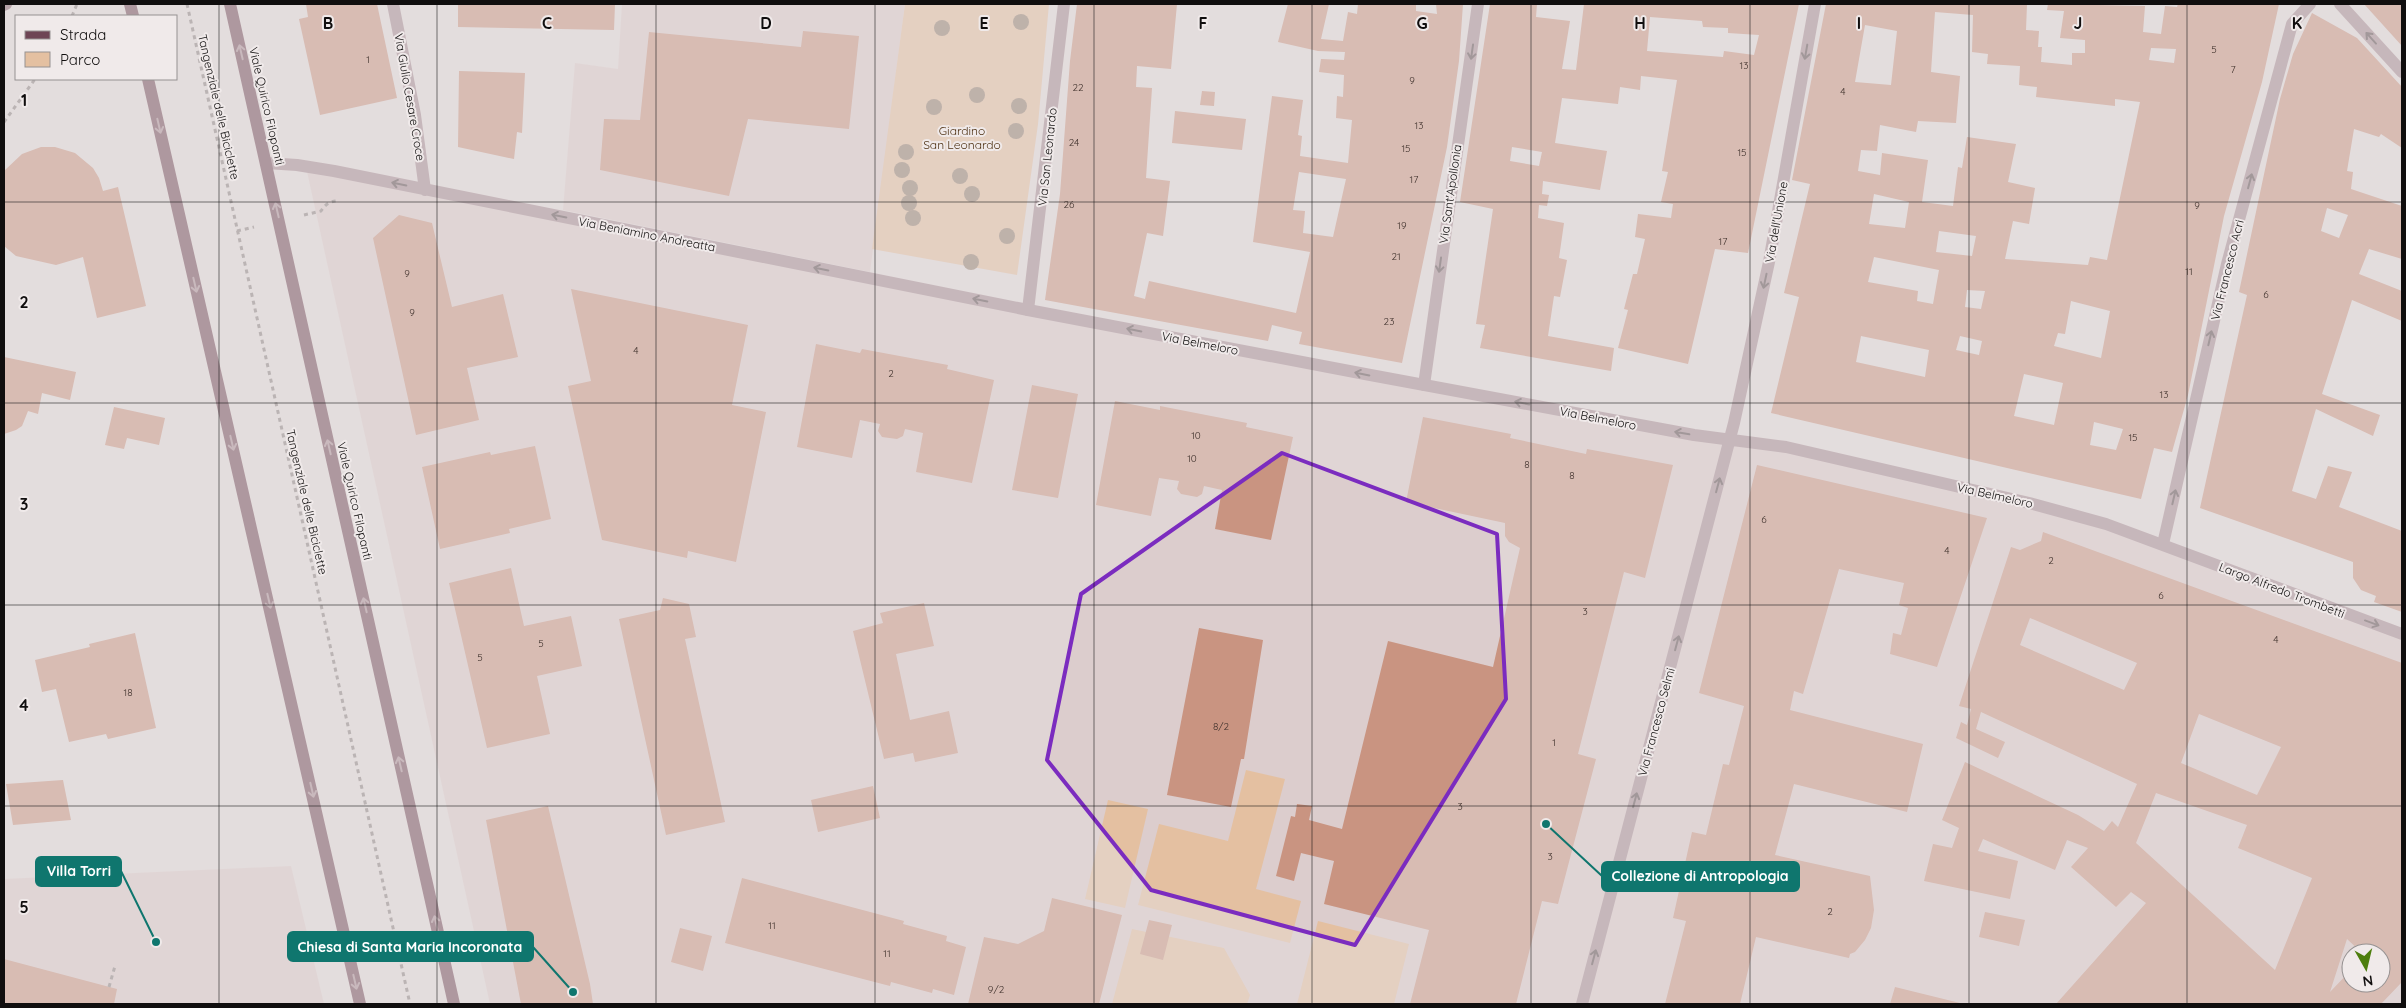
<svg xmlns="http://www.w3.org/2000/svg" width="2406" height="1008" font-family="Quicksand,sans-serif">
  <style>
    .built { fill: #dccdcd; fill-rule: evenodd }
    .green { fill: #e4c0a1 }
    .building { fill: #c99481; fill-rule: evenodd }
    .lines { fill: none; stroke-linecap: round; stroke-linejoin: round }
    .path { stroke: #898484; stroke-width: 3; stroke-dasharray: 4 4; stroke-linecap: butt }
    .lane { stroke: #a38a93; stroke-width: 12 }
    .street { stroke: #a38a93; stroke-width: 12 }
    .secondary { stroke: #84626e; stroke-width: 12 }
    .primary { stroke: #6e4555; stroke-width: 12 }
    .tree { fill: #917e6e }
    .oneway { stroke: #52464a }
    .oneway2 { stroke: #a88f98 }
    .marked { fill: none; stroke: #7b2cbf; stroke-width: 4; stroke-linejoin: round }
    .grid { fill: none; stroke: #100e0e; stroke-width: 1; stroke-opacity: 0.55 }
    .labels { text-anchor: middle; dominant-baseline: central; stroke-width: 4; stroke-linejoin: round; paint-order: stroke }
    .number-label { font-size: 10px; fill: #3e302b }
    .street-label { font-size: 12px; fill: #100e0e; stroke: #f0eaea }
    .park-label { font-size: 12px; fill: #4e3113; stroke: #f0eaea }
    .grid-label { font-size: 16px; text-anchor: middle; font-weight: bold; fill: #100e0e; stroke: #f0eaea; stroke-width: 4; stroke-linejoin: round; paint-order: stroke }
    .leader { fill: none; stroke: #0f766e; stroke-width: 2 }
    .callout-dot { fill: #0f766e; stroke: #f0eaea; stroke-width: 2 }
    .callout { fill: #0f766e; stroke: #0f766e; stroke-width: 2 }
    .callout-label { font-size: 14px; text-anchor: middle; font-weight: bold; fill: #fff }
  </style>
  <rect width="100%" height="100%" fill="#e3dddd"/>
  <!-- built -->
  <path class="built" d="M622,4H905L870,272L563,210L575,63L618,69Z
    M306,167L1730,439L2033,504L2402,634V1004H490ZM2351,953H2381V983H2351Z
    M291,866L324,1004H4V879Z"/>
  <!-- green -->
  <path class="green" d="M905,4H1049L1038,124L1017,275L872,249Z
    M1246,770L1285,779L1256,889L1301,901L1290,943L1138,905L1159,824L1228,841Z
    M1108,800L1148,809L1125,908L1085,899Z
    M1318,921L1409,944L1394,1004H1297Z
    M1132,929L1224,948L1250,995L1247,1004H1112Z"/>
  <!-- building -->
  <path class="building" d="M306,4H377L397,98L320,115L299,19L308,17Z
    M458,4H615L614,30L458,27Z
    M1077,4H1177L1171,69L1137,66L1136,87L1152,88L1146,178L1170,181L1163,236L1147,233L1134,296L1145,299L1149,281L1296,313L1310,252L1253,242L1272,96L1303,100L1298,135L1302,136L1300,156L1348,163L1352,120L1336,118L1337,96L1343,97L1344,75L1319,72L1321,59L1344,60L1345,52L1318,51L1278,42L1288,4H1329L1321,39L1343,41L1348,12L1357,14L1358,4H1416V11L1437,14L1436,4H1463L1459,61L1447,147L1402,363L1299,344L1302,332L1272,325L1268,341L1045,300L1060,194L1070,61ZM1299,172L1346,179L1333,237L1303,233L1305,211L1293,210Z
    M1490,4H1537L1536,17L1570,21L1562,69L1576,70L1584,4H1799L1748,253L1715,249L1688,364L1618,348L1628,310L1624,309L1633,274H1637L1645,239L1635,237L1638,214L1671,218L1673,204L1661,202L1668,172L1662,171L1677,80L1641,76L1640,90L1620,87L1618,104L1562,98L1555,143L1607,151L1600,190L1543,181L1542,194L1549,195L1547,206L1539,205L1538,218L1564,223L1559,258L1567,260L1560,297L1554,296L1548,336L1614,348L1611,371L1480,348L1485,325L1476,324L1493,209L1460,202ZM1650,17L1702,21L1703,27L1728,28V33L1759,35L1754,55L1724,51L1723,57L1647,51ZM1512,147L1542,152L1539,166L1510,161Z
    M1826,4H2027L2026,30L2039,31L2038,47H2042L2041,62L2072,65V53H2085V40L2060,38L2064,11L2047,10L2048,4L2145,6L2143,32L2161,34L2165,6L2177,7L2178,4H2279L2262,82L2224,216L2188,395L2172,452L2154,448L2141,499L1771,413L1799,297L1784,293L1810,184L1792,180ZM1935,12L1973,15L1972,52L1988,54L1987,64L2020,66L2019,85L2037,87L2036,97L2115,106V99L2140,102L2107,260L2090,257L2088,265L2005,259L2013,221L2029,224L2035,188L2008,182L2016,144L1967,137L1962,168L1958,167L1953,206L1922,202L1928,160L1882,153L1880,175L1858,171L1861,150L1877,151L1880,125L1916,132L1918,121L1956,123L1960,76L1931,72ZM1865,25L1897,31L1891,85L1855,82ZM2151,48L2176,49L2174,63L2149,60ZM1874,194L1909,202L1905,228L1869,224ZM1939,231L1976,236L1972,256L1936,252ZM1874,257L1939,270L1933,304L1917,301L1918,291L1868,282ZM1967,290L1985,291L1981,309L1965,307ZM2071,301L2110,311L2101,358L2054,346L2058,333L2065,334ZM1861,336L1929,350L1925,377L1856,362ZM1960,336L1982,341L1979,355L1956,350ZM2024,374L2063,383L2054,425L2014,416ZM2094,422L2123,429L2116,450L2090,445Z
    M2364,4H2402V46Z
    M2312,13L2357,38L2402,87V148L2381,134L2379,137L2354,129L2347,171L2353,172L2351,189L2402,206V259L2369,249L2359,274L2402,291V321L2352,300L2322,394L2380,415L2373,436L2316,409L2292,491L2316,499L2328,466L2352,472L2339,507L2402,531V612L2374,602L2376,596L2361,590L2353,578V562L2200,508L2247,295L2239,292L2280,99L2293,54ZM2327,208L2348,215L2339,238L2321,231Z
    M803,31L859,36L849,129L748,119L729,196L600,170L604,119L640,120L649,32L801,47Z
    M459,71L525,73L522,133L517,132L514,159L458,147Z
    M1202,91L1215,92L1214,106L1200,105Z
    M1175,111L1246,119L1242,150L1172,143Z
    M41,147H55L75,153L93,168L99,178L103,191L118,187L146,306L97,318L83,257L56,265L16,256L4,246V171L22,154Z
    M399,215L432,223L452,307L503,294L518,357L467,368L479,420L416,435L373,238Z
    M571,289L748,325L732,405L766,412L736,562L688,551L687,558L602,540L568,386L591,381Z
    M816,344L860,353L862,349L948,365L947,369L994,380L972,483L916,472L923,433L905,429L903,436L897,439L882,437L878,431L880,424L860,420L852,458L797,447Z
    M4,357L76,372L70,400L42,393L38,414L28,411L22,426L16,430L4,434Z
    M1032,385L1078,394L1058,498L1012,490Z
    M1115,401L1160,410V406L1247,423L1246,427L1293,437L1271,540L1215,529L1222,490L1204,486L1202,494L1197,497L1181,494L1177,489L1179,481L1159,478L1151,516L1096,505Z
    M114,407L165,418L159,445L127,438L124,449L105,445Z
    M1423,417L1511,434L1510,438L1586,454L1587,449L1673,465L1645,578L1624,572L1578,754L1596,759L1558,904L1542,901L1516,1004H1410L1429,930L1324,904L1334,861L1301,853L1294,881L1276,876L1291,816L1295,817L1297,804L1312,806L1309,820L1342,829L1388,641L1493,667L1520,548L1509,542L1505,536V523L1406,502Z
    M535,446L551,519L509,529L510,533L440,549L422,467L490,452L491,455Z
    M1757,465L1987,518L1937,667L1890,654L1893,633L1901,635L1908,608L1899,605L1904,583L1839,569L1803,694L1794,691L1790,710L1923,744L1907,812L1794,784L1775,855L1870,876L1874,910L1871,928L1865,940L1855,952L1850,954L1849,958L1756,937L1740,1004H1665L1686,921L1673,918L1692,832L1706,835L1723,764L1729,765L1744,706L1699,693Z
    M2043,532L2402,663V982L2381,1004H2056L2146,903L2131,892L2116,907L2071,867L2088,848L2067,840L2055,870L1983,839L1978,851L2018,861L2010,899L1924,881L1933,844L1952,848L1959,828L1942,820L1965,762L2078,815L2104,831L2112,821L2118,827L2137,784L1981,712L1976,729L2005,742L1998,758L1956,738L1961,722L1967,725L1971,709L1959,706L2011,547L2020,550L2041,541ZM2030,618L2137,663L2124,690L2020,645ZM2199,714L2281,747L2257,795L2181,763ZM2156,793L2247,825L2238,848L2312,878L2275,970L2136,843ZM2347,939L2362,953H2381V983H2351V970L2330,992Z
    M511,568L524,626L571,616L582,666L537,676L550,734L487,748L449,583Z
    M663,598L689,604L696,637L685,639L725,822L666,835L619,619L660,610Z
    M924,603L934,646L896,654L910,720L949,711L958,753L915,762L913,753L884,759L853,631L883,623L880,613Z
    M1199,628L1263,640L1244,759H1241L1231,807L1167,795Z
    M135,633L156,728L108,739L106,734L69,742L56,689L42,692L35,660L90,647L89,644Z
    M63,780L71,820L13,825L6,784Z
    M873,786L880,818L818,832L811,800Z
    M548,806L590,984L593,1004H521L520,999L486,820Z
    M742,878L904,921L903,924L947,936L946,941L966,947L954,995L933,989L932,993L891,982L890,986L725,943Z
    M1052,898L1122,915L1099,1004H968L984,937L1018,944L1044,931Z
    M1985,912L2025,920L2019,946L1979,937Z
    M1149,920L1172,925L1163,960L1140,954Z
    M680,928L712,936L703,971L671,962Z
    M4,959L117,989L114,1004H4Z
    M1895,987L1964,1004H1890Z"/>
  <g class="lines">
    <!-- path -->
    <path class="path" d="M187,4L410,1004
      M72,16L77,4
      M4,122L35,79
      M304,215L321,211C325,205 329,201 338,201
      M237,231L254,227
      M109,987L115,966"/>
    <!-- lane -->
    <path class="lane" d="M2340,4L2402,72
      M1028,310L1064,4
      M1424,385L1478,4
      M2163,544L2227,264L2292,24L2310,4"/>
    <!-- street -->
    <path class="street" d="M393,4L415,115L425,190
      M266,163L297,165L334,171L1028,310L1365,374L1694,435L1786,447L2033,504L2106,524L2402,634
      M1582,1004L1734,423L1769,262L1815,4"/>
    <!-- secondary -->
    <path class="secondary" d="M4,5L6,4"/>
    <!-- primary -->
    <path class="primary" d="M130,4L133,16
      M230,4L454,1004
      M148,79L360,1004"/>
  </g>
  <!-- trees -->
  <g class="tree">
    <circle cx="1021" cy="22" r="8"/>
    <circle cx="942" cy="28" r="8"/>
    <circle cx="977" cy="95" r="8"/>
    <circle cx="1019" cy="106" r="8"/>
    <circle cx="934" cy="107" r="8"/>
    <circle cx="1016" cy="131" r="8"/>
    <circle cx="906" cy="152" r="8"/>
    <circle cx="902" cy="170" r="8"/>
    <circle cx="960" cy="176" r="8"/>
    <circle cx="910" cy="188" r="8"/>
    <circle cx="972" cy="194" r="8"/>
    <circle cx="909" cy="203" r="8"/>
    <circle cx="913" cy="218" r="8"/>
    <circle cx="1007" cy="236" r="8"/>
    <circle cx="971" cy="262" r="8"/>
  </g>
  <!-- one-way arrows -->
  <defs><path id="oneway-shaft" d="M-6 0H5M1.5-3L5.5 0L1.5 3" fill="none" stroke-width="1.6" stroke-linecap="round" stroke-linejoin="round" transform="scale(1.25)"/></defs>
  <g class="oneway">
    <use href="#oneway-shaft" transform="translate(2371 38) rotate(-132)"/>
    <use href="#oneway-shaft" transform="translate(1472 52) rotate(98)"/>
    <use href="#oneway-shaft" transform="translate(1806 52) rotate(100)"/>
    <use href="#oneway-shaft" transform="translate(2250 181) rotate(-75)"/>
    <use href="#oneway-shaft" transform="translate(399 184) rotate(-168)"/>
    <use href="#oneway-shaft" transform="translate(559 216) rotate(-169)"/>
    <use href="#oneway-shaft" transform="translate(1440 265) rotate(98)"/>
    <use href="#oneway-shaft" transform="translate(821 269) rotate(-169)"/>
    <use href="#oneway-shaft" transform="translate(1765 281) rotate(102)"/>
    <use href="#oneway-shaft" transform="translate(980 300) rotate(-169)"/>
    <use href="#oneway-shaft" transform="translate(1134 330) rotate(-169)"/>
    <use href="#oneway-shaft" transform="translate(2210 338) rotate(-77)"/>
    <use href="#oneway-shaft" transform="translate(1362 374) rotate(-169)"/>
    <use href="#oneway-shaft" transform="translate(1522 403) rotate(-169)"/>
    <use href="#oneway-shaft" transform="translate(1682 433) rotate(-170)"/>
    <use href="#oneway-shaft" transform="translate(1718 485) rotate(-75)"/>
    <use href="#oneway-shaft" transform="translate(2174 497) rotate(-77)"/>
    <use href="#oneway-shaft" transform="translate(2372 623) rotate(20)"/>
    <use href="#oneway-shaft" transform="translate(1677 643) rotate(-75)"/>
    <use href="#oneway-shaft" transform="translate(1635 800) rotate(-75)"/>
    <use href="#oneway-shaft" transform="translate(1594 957) rotate(-75)"/>
  </g>
  <g class="oneway2">
    <use href="#oneway-shaft" transform="translate(241 52) rotate(-103)"/>
    <use href="#oneway-shaft" transform="translate(159 126) rotate(77)"/>
    <use href="#oneway-shaft" transform="translate(277 210) rotate(-103)"/>
    <use href="#oneway-shaft" transform="translate(195 285) rotate(77)"/>
    <use href="#oneway-shaft" transform="translate(232 443) rotate(77)"/>
    <use href="#oneway-shaft" transform="translate(329 447) rotate(-103)"/>
    <use href="#oneway-shaft" transform="translate(269 601) rotate(77)"/>
    <use href="#oneway-shaft" transform="translate(365 605) rotate(-103)"/>
    <use href="#oneway-shaft" transform="translate(400 764) rotate(-103)"/>
    <use href="#oneway-shaft" transform="translate(312 790) rotate(77)"/>
    <use href="#oneway-shaft" transform="translate(436 923) rotate(-103)"/>
    <use href="#oneway-shaft" transform="translate(355 982) rotate(77)"/>
  </g>
  <!-- marked area -->
  <path d="M0 0H2406V1008H0ZM1282,453L1497,534L1506,699L1355,945L1151,890L1047,760L1081,594Z" fill="#e3dddd" fill-opacity=".55" fill-rule="evenodd"/>
  <path class="marked" d="M1282,453L1497,534L1506,699L1355,945L1151,890L1047,760L1081,594Z"/>
  <!-- grid -->
  <path class="grid" d="M219,4V1004M437,4V1004M656,4V1004M875,4V1004M1094,4V1004M1312,4V1004M1531,4V1004M1750,4V1004M1969,4V1004M2187,4V1004M4,202H2402M4,403H2402M4,605H2402M4,806H2402"/>
  <g class="labels">
    <!-- number labels -->
    <g class="number-label">
      <text x="2214" y="49">5</text>
      <text x="368" y="59">1</text>
      <text x="1744" y="65">13</text>
      <text x="2233" y="69">7</text>
      <text x="1412" y="80">9</text>
      <text x="1078" y="87">22</text>
      <text x="1843" y="91">4</text>
      <text x="1419" y="125">13</text>
      <text x="1074" y="142">24</text>
      <text x="1406" y="148">15</text>
      <text x="1742" y="152">15</text>
      <text x="1414" y="179">17</text>
      <text x="1069" y="204">26</text>
      <text x="2197" y="205">9</text>
      <text x="1402" y="225">19</text>
      <text x="1723" y="241">17</text>
      <text x="1396" y="256">21</text>
      <text x="2189" y="271">11</text>
      <text x="407" y="273">9</text>
      <text x="2266" y="294">6</text>
      <text x="412" y="312">9</text>
      <text x="1389" y="321">23</text>
      <text x="636" y="350">4</text>
      <text x="891" y="373">2</text>
      <text x="2164" y="394">13</text>
      <text x="1196" y="435">10</text>
      <text x="2133" y="437">15</text>
      <text x="1192" y="458">10</text>
      <text x="1527" y="464">8</text>
      <text x="1572" y="475">8</text>
      <text x="1764" y="519">6</text>
      <text x="1947" y="550">4</text>
      <text x="2051" y="560">2</text>
      <text x="2161" y="595">6</text>
      <text x="1585" y="611">3</text>
      <text x="2276" y="639">4</text>
      <text x="541" y="643">5</text>
      <text x="480" y="657">5</text>
      <text x="128" y="692">18</text>
      <text x="1221" y="726">8/2</text>
      <text x="1554" y="742">1</text>
      <text x="1460" y="806">3</text>
      <text x="1550" y="856">3</text>
      <text x="1830" y="911">2</text>
      <text x="772" y="925">11</text>
      <text x="887" y="953">11</text>
      <text x="996" y="989">9/2</text>
    </g>
    <!-- street labels -->
    <g class="street-label">
      <text transform="translate(410 97) rotate(80)">Via Giulio Cesare Croce</text>
      <text transform="translate(267 106) rotate(77)">Viale Quirico Filopanti</text>
      <text transform="translate(219 107) rotate(77)">Tangenziale delle Biciclette</text>
      <text transform="translate(1047 157) rotate(-84)">Via San Leonardo</text>
      <text transform="translate(1450 194) rotate(-82)">Via Sant'Apollonia</text>
      <text transform="translate(1776 222) rotate(-80)">Via dell'Unione</text>
      <text transform="translate(647 234) rotate(11)">Via Beniamino Andreatta</text>
      <text transform="translate(2227 270) rotate(-76)">Via Francesco Acri</text>
      <text transform="translate(1200 343) rotate(11)">Via Belmeloro</text>
      <text transform="translate(1598 418) rotate(11)">Via Belmeloro</text>
      <text transform="translate(1995 495) rotate(13)">Via Belmeloro</text>
      <text transform="translate(355 501) rotate(77)">Viale Quirico Filopanti</text>
      <text transform="translate(307 502) rotate(77)">Tangenziale delle Biciclette</text>
      <text transform="translate(2282 590) rotate(21)">Largo Alfredo Trombetti</text>
      <text transform="translate(1656 722) rotate(-75)">Via Francesco Selmi</text>
    </g>
    <!-- park labels -->
    <g class="park-label">
      <text x="962" y="130">Giardino<tspan x="962" dy="14">San Leonardo</tspan></text>
    </g>
  </g>
  <g class="grid-label">
    <text x="328" y="29">B</text>
    <text x="547" y="29">C</text>
    <text x="766" y="29">D</text>
    <text x="984" y="29">E</text>
    <text x="1203" y="29">F</text>
    <text x="1422" y="29">G</text>
    <text x="1640" y="29">H</text>
    <text x="1859" y="29">I</text>
    <text x="2078" y="29">J</text>
    <text x="2297" y="29">K</text>
    <text x="24" y="106">1</text>
    <text x="24" y="308">2</text>
    <text x="24" y="510">3</text>
    <text x="24" y="711">4</text>
    <text x="24" y="913">5</text>
  </g>
  <!-- callouts -->
  <path class="leader" d="M156 942L121 871M1546 824L1602 876M573 992L533 947"/>
  <g class="callout-dot">
    <circle cx="156" cy="942" r="5"/>
    <circle cx="1546" cy="824" r="5"/>
    <circle cx="573" cy="992" r="5"/>
  </g>
  <g class="callout">
    <rect x="36" y="857" width="85" height="29" rx="5"/>
    <rect x="1602" y="862" width="197" height="29" rx="5"/>
    <rect x="288" y="932" width="245" height="29" rx="5"/>
  </g>
  <g class="callout-label">
    <text x="79" y="876">Villa Torri</text>
    <text x="1700" y="881">Collezione di Antropologia</text>
    <text x="410" y="952">Chiesa di Santa Maria Incoronata</text>
  </g>
  <!-- border -->
  <rect width="2406" height="1008" fill="none" stroke="#100e0e" stroke-width="10"/>
  <!-- legend -->
  <rect x="15" y="15" width="162" height="65" fill="#f0eaea" stroke="#969292"/>
  <rect x="25" y="31" width="25" height="8" fill="#6e4555" stroke="#969292"/>
  <text x="60" y="40" font-size="15" fill="#100e0e">Strada</text>
  <rect x="25" y="52" width="25" height="15" fill="#e4c0a1" stroke="#969292"/>
  <text x="60" y="65" font-size="15" fill="#100e0e">Parco</text>
  <!-- north arrow -->
  <g transform="translate(2366 968) rotate(172)"><circle r="24" fill="#f0eaea" stroke="#969292"/>
  <path d="M0-4L9 19L0 12L-9 19Z" fill="#4d7e0d"/>
  <text y="-8" font-size="14" font-weight="bold" text-anchor="middle" fill="#100e0e">N</text>
  </g>
</svg>
